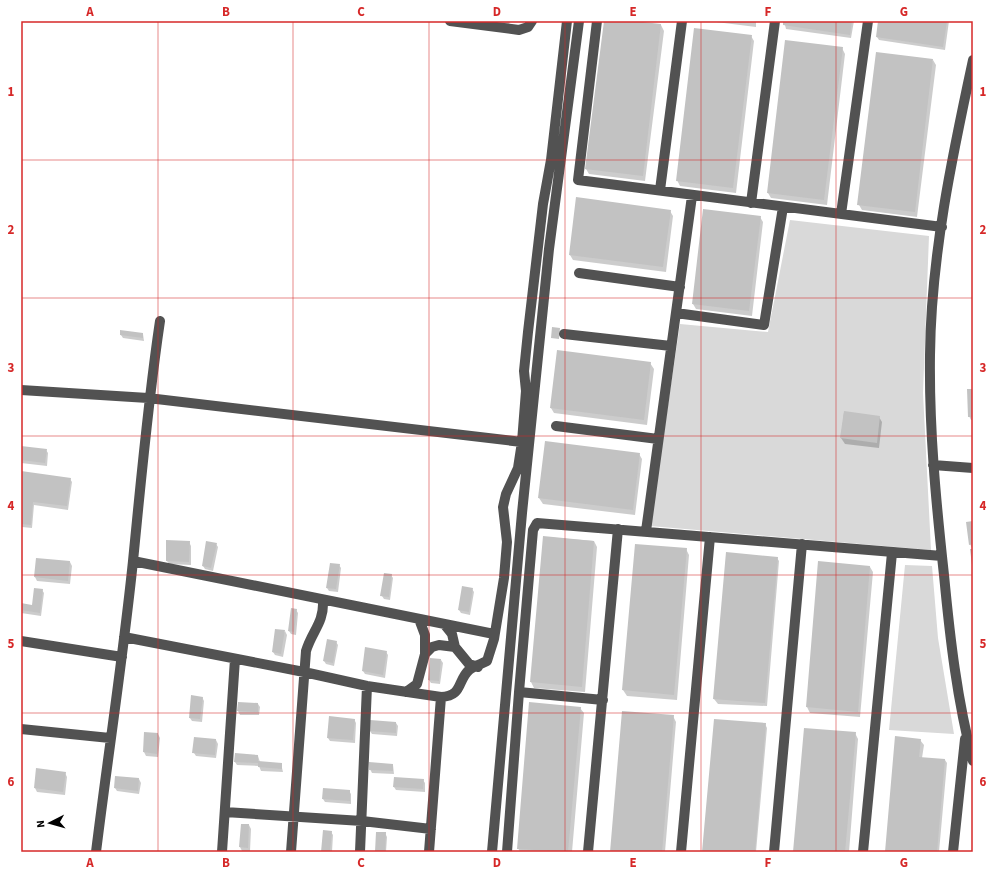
<svg xmlns="http://www.w3.org/2000/svg" width="994" height="873" font-family="'Source Sans 3',sans-serif">
  <style>
    .green { fill: #d9d9d9 }
    .shadow { fill: #0003 }
    .building { fill: #c2c2c2 }
    .lines { fill: none; stroke-linecap: round; stroke-linejoin: round }
    .minor { stroke: #525252; stroke-width: 10 }
    .grid { fill: none; stroke: #d62828; stroke-width: 1; stroke-opacity: 0.55 }
    .neatline { fill: none; stroke: #d62828; stroke-width: 1.5 }
    .grid-label { font-size: 13px; text-anchor: middle; font-weight: bold; fill: #d62828 }
  </style>
  <rect width="100%" height="100%" fill="#fff"/>
  <!-- green -->
  <path class="green" d="M790,220L929,236L923,393L931,550L650,526L680,324L768,332Z
    M905,565L932,566L938,638L954,734L889,730Z"/>
  <!-- shadow -->
  <path class="shadow" d="M605,21H626L661,25L664,31L645,181L589,174L586,169Z
    M708,21H756V27Z
    M784,21H854L851,38L786,29Z
    M879,21H949L945,50L879,40L877,37Z
    M751,36L754,41L736,193L680,186L677,180Z
    M842,48L845,54L827,205L771,198L768,193Z
    M933,60L936,65L917,217L862,210L859,205Z
    M670,211L673,216L666,272L573,260L570,255Z
    M760,217L763,222L752,316L696,309L693,304Z
    M143,334L144,341L123,338L121,335Z
    M650,363L654,369L647,425L554,413L551,408Z
    M973,390V420H971L969,416Z
    M844,413L879,417L882,422L879,448L845,444L841,438Z
    M21,447L46,450L48,453L47,466L21,463Z
    M639,454L642,459L635,515L543,504L539,498Z
    M21,472L70,479L72,482L68,510L34,505L32,528L22,527Z
    M973,522V565V550L970,544Z
    M544,537L594,541L597,547L585,692L534,688L531,682Z
    M189,542L191,546V565L169,564L167,561Z
    M216,544L218,547L213,571L205,569L203,566Z
    M686,549L689,555L677,700L627,696L623,690Z
    M777,558L779,561L767,706L718,704L714,699Z
    M37,559L70,562L72,566L70,584L37,581L35,577Z
    M819,562L870,567L873,572L860,717L810,713L807,707Z
    M339,565L341,568L338,592L329,591L327,588Z
    M391,575L393,578L390,600L384,599L382,596Z
    M472,589L474,592L470,615L461,613L459,610Z
    M42,590L44,593L41,616L21,613V604L33,606Z
    M296,610L298,613L296,635L291,634L289,631Z
    M285,631L287,635L283,657L275,655L273,652Z
    M336,642L338,645L334,666L326,664L324,661Z
    M386,652L388,655L385,678L365,674L363,671Z
    M441,660L443,663L440,684L431,683L429,680Z
    M202,697L204,701L202,722L192,721L190,718Z
    M239,703L258,704L260,707L259,715H240L238,711Z
    M580,708L584,713L572,852H520L518,848Z
    M673,716L676,722L665,852H611Z
    M354,719L356,723L355,743L330,741L328,738Z
    M396,723L398,726L397,736L372,734L370,731Z
    M765,724L767,728L756,852H704Z
    M145,733L158,734L160,738L158,757L146,756L144,752Z
    M855,733L858,739L849,852H794Z
    M216,740L218,744L216,758L196,756L194,753Z
    M920,740L924,745L922,758L945,760L947,763L939,852H886Z
    M258,756L260,762L281,764L283,772L261,771L259,766L237,765L235,762Z
    M393,765L394,774L372,773L370,769Z
    M37,770L65,773L67,777L65,795L37,792L35,788Z
    M139,779L141,783L139,794L117,791L115,788Z
    M423,780L425,783V792L396,790L394,787Z
    M349,791L351,794V804L325,802L323,799Z
    M249,825L251,829L250,851H242L240,847Z
    M331,832L333,835L332,852H322Z
    M385,833L387,837L386,852H376Z"/>
  <!-- building -->
  <path class="building" d="M484,21H510L509,25Z
    M604,21H634L661,24L643,176L585,169Z
    M783,21H852L850,35L783,25Z
    M878,21H947L943,47L876,37Z
    M694,28L752,35L733,188L676,181Z
    M785,40L843,47L824,200L767,193Z
    M876,52L933,59L915,212L857,205Z
    M576,197L671,210L663,267L569,255Z
    M703,209L761,216L749,311L692,304Z
    M552,327L560,328L559,339L551,338Z
    M120,330L143,333V338L120,335Z
    M557,350L651,362L644,420L550,408Z
    M967,389H973V417H968Z
    M844,411L880,416L877,443L840,438Z
    M545,441L640,453L633,510L538,498Z
    M21,446L47,449L45,463L21,460Z
    M21,471L71,478L67,506L33,502L31,525L21,524Z
    M973,521V544L969,545L966,522Z
    M543,536L594,541L582,687L530,682Z
    M166,540L190,541L189,562L166,561Z
    M206,541L217,543L211,568L202,566Z
    M635,544L687,548L674,695L622,690Z
    M970,549H973V565H972Z
    M726,552L778,557L765,703L713,699Z
    M36,558L70,561L68,581L34,577Z
    M818,561L870,566L858,712L806,707Z
    M330,563L340,564L336,589L326,588Z
    M384,573L392,574L389,597L380,596Z
    M462,586L473,588L469,612L458,610Z
    M34,588L43,589L40,613L21,610V603L32,605Z
    M291,608L297,609L294,632L288,631Z
    M275,629L285,630L281,654L272,652Z
    M327,639L337,641L333,663L323,661Z
    M365,647L387,651L383,675L362,671Z
    M430,658L441,659L439,681L428,680Z
    M191,695L203,697L200,719L189,718Z
    M238,702L258,703V712L237,711Z
    M529,702L581,707L568,852L517,849Z
    M622,711L674,715L662,852H610Z
    M329,716L355,719L353,740L327,738Z
    M714,719L766,723L755,852H702Z
    M370,720L396,722V733L369,731Z
    M804,728L856,732L845,852H793Z
    M144,732L158,733L157,754L143,752Z
    M895,736L921,739L919,757L945,759L937,852H885Z
    M194,737L216,739L215,755L192,753Z
    M235,753L258,755V761L282,763V769L258,767V763L234,762Z
    M369,762L393,764V771L369,770Z
    M36,768L66,772L63,792L34,788Z
    M115,776L139,778L138,791L114,788Z
    M394,777L424,779L423,789L393,787Z
    M323,788L350,790V801L322,799Z
    M241,824H249L248,848L239,847Z
    M323,830L332,831L330,852H321Z
    M376,832H386L385,852H375Z"/>
  <g class="lines">
    <!-- minor -->
    <path class="minor" d="M450,21L519,30L528,27L532,21
      M597,21L578,180L942,227
      M973,60C952,157 931,256 930,355C929,429 936,502 944,575C950,638 957,700 973,761
      M660,190L682,21
      M751,203L775,21
      M841,214L868,21
      M579,273L680,287
      M676,313L764,325L783,207
      M564,334L671,346
      M21,390L148,398L522,442
      M556,426L658,439
      M933,465L973,468
      M646,531L692,196
      M133,561L494,634
      M419,619L425,635V654
      M444,624L452,634L455,647
      M124,637L304,672L367,686L441,697C463,696 457,681 469,670C474,666 481,664 487,661L494,639L504,578L507,542L503,507L506,494L518,468L522,442L526,391L524,371L528,332L543,204L551,160L567,21
      M21,641L122,657
      M406,692L417,684L425,654L432,647L439,645L455,647L469,664L478,667
      M519,692L603,700
      M21,729L110,738
      M225,812L362,821L431,829
      M96,852C108,755 123,658 133,561C141,481 148,401 160,321
      M222,852L235,659
      M291,852L306,651C312,631 324,623 323,601
      M360,852L367,686
      M429,852L441,697
      M492,852L522,513L549,249L579,21
      M507,852L519,692L533,530L537,523L942,556
      M588,852L618,529
      M681,852L710,537
      M774,852L802,544
      M863,852L892,553
      M953,852L965,739"/>
  </g>
  <!-- grid -->
  <path class="grid" d="M158,21V852M293,21V852M429,21V852M565,21V852M701,21V852M836,21V852M21,160H973M21,298H973M21,436H973M21,575H973M21,713H973"/>
  <!-- border -->
  <rect width="994" height="873" fill="none" stroke="#ffffff" stroke-width="44"/>
  <!-- north arrow -->
  <g transform="translate(50 823) rotate(264)" stroke="#ffffff" stroke-width="3" paint-order="stroke">
  <path d="M0-3L7 15L0 10L-7 15Z" fill="#000000"/>
  <text y="-6" font-size="11" font-weight="bold" text-anchor="middle" fill="#000000">N</text>
  </g>
  <rect x="22" y="22" width="950" height="829" class="neatline"/>
  <g class="grid-label">
    <text x="90" y="16">A</text>
    <text x="226" y="16">B</text>
    <text x="361" y="16">C</text>
    <text x="497" y="16">D</text>
    <text x="633" y="16">E</text>
    <text x="768" y="16">F</text>
    <text x="904" y="16">G</text>
    <text x="11" y="96">1</text>
    <text x="983" y="96">1</text>
    <text x="11" y="234">2</text>
    <text x="983" y="234">2</text>
    <text x="11" y="372">3</text>
    <text x="983" y="372">3</text>
    <text x="11" y="510">4</text>
    <text x="983" y="510">4</text>
    <text x="11" y="648">5</text>
    <text x="983" y="648">5</text>
    <text x="11" y="786">6</text>
    <text x="983" y="786">6</text>
    <text x="90" y="867">A</text>
    <text x="226" y="867">B</text>
    <text x="361" y="867">C</text>
    <text x="497" y="867">D</text>
    <text x="633" y="867">E</text>
    <text x="768" y="867">F</text>
    <text x="904" y="867">G</text>
  </g>
</svg>
